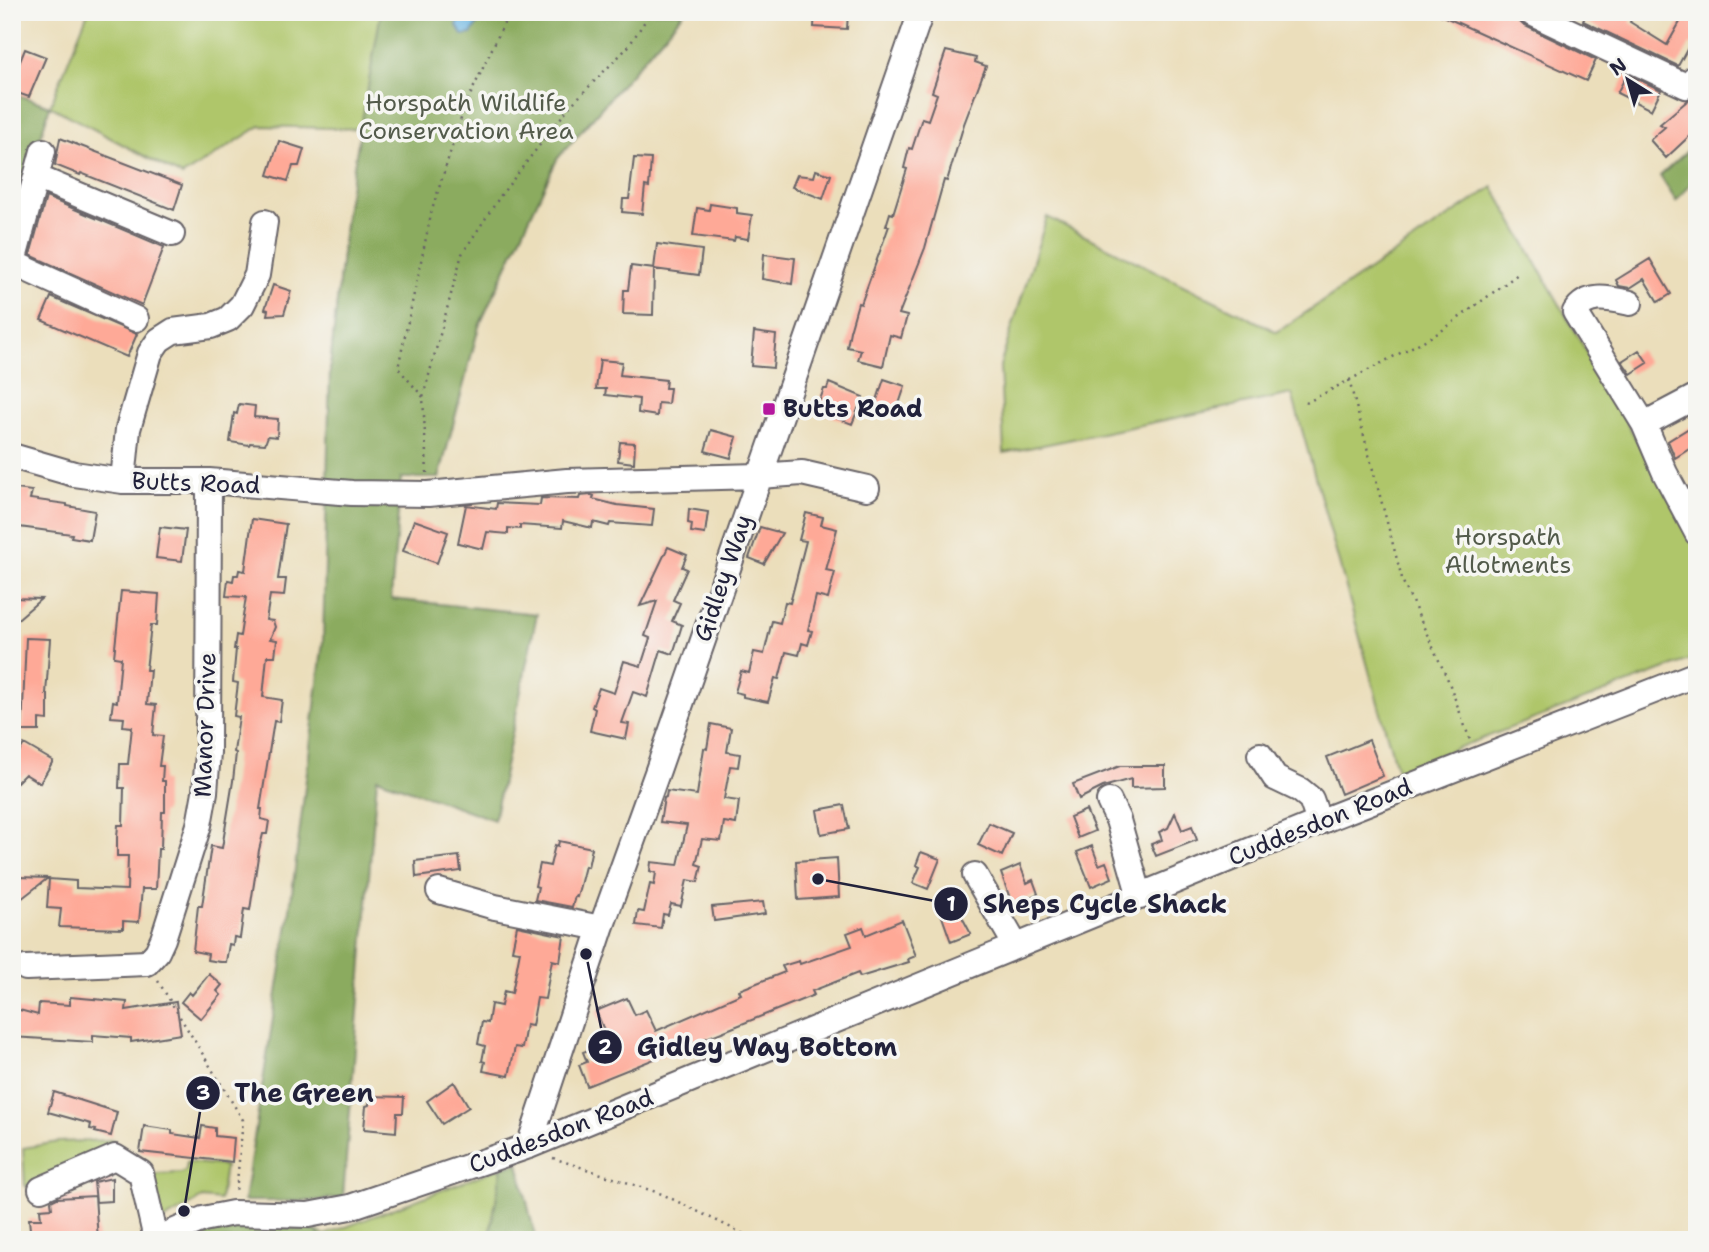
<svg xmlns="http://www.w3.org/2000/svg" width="1709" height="1252" font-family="'Shantell Sans',sans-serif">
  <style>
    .green { fill: #afc66a; stroke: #687452; stroke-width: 2 }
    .forest { fill: #8bab5e; stroke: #56664c; stroke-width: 2 }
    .water { fill: #6ab6e3; stroke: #466c8f; stroke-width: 2 }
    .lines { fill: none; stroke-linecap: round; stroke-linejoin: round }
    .stream { stroke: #6ab6e3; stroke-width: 5 }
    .building { fill: #fea997 }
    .minor-casing { stroke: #686468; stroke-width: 28 }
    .path { stroke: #686468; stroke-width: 2.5; stroke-dasharray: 2 5; stroke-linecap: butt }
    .minor { stroke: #fff; stroke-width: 24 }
    .poi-dot { fill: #b5179e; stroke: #f6f6f2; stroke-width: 2.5 }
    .labels { text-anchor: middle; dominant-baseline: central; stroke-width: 7; stroke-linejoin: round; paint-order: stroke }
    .park-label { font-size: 24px; fill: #535b4b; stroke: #f6f6f2 }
    .poi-label { font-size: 24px; font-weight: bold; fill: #22223b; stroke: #f6f6f2; text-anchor: start }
    .street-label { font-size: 24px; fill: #22223b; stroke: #f6f6f2 }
    .leader { fill: none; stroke: #22223b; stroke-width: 2.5 }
    .callout-dot { fill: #22223b; stroke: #f6f6f2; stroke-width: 2.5 }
    .mark-label { font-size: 21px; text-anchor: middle; font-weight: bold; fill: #fff }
    .callout-label { font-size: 26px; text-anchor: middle; font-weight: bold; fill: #22223b; stroke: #f6f6f2; stroke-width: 7; stroke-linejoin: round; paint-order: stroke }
  </style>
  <rect width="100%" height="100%" fill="#f6f6f2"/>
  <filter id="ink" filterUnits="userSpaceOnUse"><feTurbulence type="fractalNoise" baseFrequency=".0143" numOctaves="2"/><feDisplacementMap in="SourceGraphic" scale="14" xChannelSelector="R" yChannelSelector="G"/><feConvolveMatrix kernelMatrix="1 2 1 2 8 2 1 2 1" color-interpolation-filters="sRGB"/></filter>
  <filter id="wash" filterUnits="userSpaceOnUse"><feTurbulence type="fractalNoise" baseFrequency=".00686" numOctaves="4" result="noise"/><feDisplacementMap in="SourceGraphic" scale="28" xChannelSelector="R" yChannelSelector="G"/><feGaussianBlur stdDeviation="1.57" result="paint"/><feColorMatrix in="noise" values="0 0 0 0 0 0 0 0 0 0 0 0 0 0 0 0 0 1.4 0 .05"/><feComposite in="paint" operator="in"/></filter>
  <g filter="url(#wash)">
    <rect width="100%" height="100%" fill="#ebdebb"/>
    <!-- green -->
    <path class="green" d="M88,12H684L557,159L479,326L439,478L330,368L347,206L362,129L260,126L182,176L50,106Z
      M1493,187L1697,546V657L1397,771L1292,394L1004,453L1000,366L1047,217L1277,332Z
      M114,1140L113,1153L25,1187L23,1148L58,1142Z
      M187,1162L225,1166L220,1200L202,1198L159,1223L150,1180L157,1174L181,1173L186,1170Z
      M502,1167L489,1240H322L316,1231L325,1235Z"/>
    <!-- forest -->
    <path class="forest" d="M381,12H459L457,25L484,18L485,12H684L557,159L479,326L439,478H401L391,599L537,614L494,820L377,778L343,1197L313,1201H244L289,917L323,641L330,368L347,206Z
      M12,93L50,106L12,231Z
      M1697,142V176L1676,201L1660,176Z
      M518,1163L536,1240H489L502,1167Z
      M232,1221L316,1231L322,1240H205L210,1229Z"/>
    <!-- water -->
    <path class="water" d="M459,12H485L471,34L462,35L457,25Z"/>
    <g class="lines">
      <!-- stream -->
      <path class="stream" d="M451,12L459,14"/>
    </g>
    <g id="blocks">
      <!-- building -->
      <path class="building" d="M815,12H848L847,29L814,27Z
        M1434,12H1504L1516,18L1523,25L1596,60L1586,81Z
        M1587,12H1635L1630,22L1667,45L1684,15L1697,23V47L1690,44L1678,66L1583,21Z
        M25,49L46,57L29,97L12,91V81Z
        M946,51L976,58L975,62L986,66L964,124L947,181L944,180L925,248L899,314L907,316L901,338L890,335L883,366L858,360L861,350L847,347L850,331L858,303L861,304L889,226H886L890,213L893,214L907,169L904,168L909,148L912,149L922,118L928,120L937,94L932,92Z
        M1627,74L1661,90L1651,110L1617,93Z
        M1697,96V129L1666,158L1650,140L1665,127L1660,124L1687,101Z
        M60,138L182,185L174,210L81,173L80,175L55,165Z
        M279,141L304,149L299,166H293L288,181L268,175Z
        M634,158L651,159L649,187L645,186L642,214L622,212L623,199H629Z
        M816,170L831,175L823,199L792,187L797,175L814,177Z
        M46,197L164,247L142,305L30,255Z
        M710,204L737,208V213L752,215L748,239L735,237L734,241L693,236L697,208L709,210Z
        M657,244L702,250L699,275L654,269Z
        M764,254L795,258L792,284L762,279Z
        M1650,259L1671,294L1658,302L1644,279L1630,288L1619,286L1616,280Z
        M631,266L654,269L653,315L623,314L624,290H628Z
        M273,285L291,291L284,314L267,315L268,310L265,309Z
        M51,297L137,334L127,357L41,320Z
        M754,332L776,335L773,368L751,366Z
        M1639,350L1648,363L1631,374L1622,361Z
        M600,360L622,362L620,375L666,380L665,388H670L668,404L658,403L657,416L638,413L639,399L605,395L606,389H596Z
        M884,379L905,386L896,413L875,406Z
        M829,383L863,397L852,424L816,410L824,389H827Z
        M239,404L255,406L254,417L278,419L277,437L268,436L265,444L250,443L249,445L230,442L234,413L237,414Z
        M1697,423V444L1675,458L1668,441Z
        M711,430L737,437L731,458L705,451Z
        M620,442L635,443L634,463L618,461Z
        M16,489L32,491L30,499L67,504V506L95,511L90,540L71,537L72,534L12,526V497H14Z
        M591,495L594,496L593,499L617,505L654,509L652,526L610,523L609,526L593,522L592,528L563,521L562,528L520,525V529L508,528V534L487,532L483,549L458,543L466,505L496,509L497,503L540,505L541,498L579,499L580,496Z
        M689,509L708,512L705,534L691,532L692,524L688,523Z
        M806,513L823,517L821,525L837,529L826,570L835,572L828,599L816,596L808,630L812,631L808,645L802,643L799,655L786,652L779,679L775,678L768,702L743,697V694L735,692L741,671L749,673L754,652L764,654L772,621L780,623L785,602L790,603L806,541L799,540Z
        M252,519L286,524L278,579H286L284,596L270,595L266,620L273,621L275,627L270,639L277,640L275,656H267L263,697L282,700L279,722L274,721L260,809H262L261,819L269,821L267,834H263L259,850L250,910L244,909L240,938L234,937L233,945L229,944L226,962H220L207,960L208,954L193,951L198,906H202L211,846L222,848L233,781L236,753L234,752L239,717L234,716L238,683L233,682L236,649H234L236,635L240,636L246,597L226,596L228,580L233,581L234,575H238L239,570L245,571Z
        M414,520L448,532L437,563L403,551Z
        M160,527L186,530L182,561L156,558Z
        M760,527L782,533L764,564L749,558Z
        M668,547L687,555L682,567L687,569L673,600L680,603L672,621L682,625L673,654L661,650L647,697L633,692L622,723L629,724L626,739L590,731L595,709L592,707L599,688L614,693L624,661L641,666L650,638L645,636L657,601L640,606Z
        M121,591L159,594L157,625H151L146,670H150L147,704L156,705L153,735L163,736L159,766H163L162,781H165V812H162L161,849H158L156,889H142L139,922L123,921V929L59,927L61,909L47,908L49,879L76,881V888L127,890L128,856H117V838L118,825H123L124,788H119L120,764H128L132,727L123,726L124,718L111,717L113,701L117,702L121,658L114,657Z
        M12,598L41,599L12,624Z
        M26,638L50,639L46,694H48V720L39,719V731H22Z
        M711,724L731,728L727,752L740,754L738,767L730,766L724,799L739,801L736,824L724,822L721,841L702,839L696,864L702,866L698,882L687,880L681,906L671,904L668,915L663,914L661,928L636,925L638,911L644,912L650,884L654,885L656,873L650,871L651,862L678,865L687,825L660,822L664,798L666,797L667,791L697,795L704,748L707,749Z
        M1369,740L1383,776L1341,794L1327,757Z
        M24,744L53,761L40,783L25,774L12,787V764Z
        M1120,766H1165V787L1131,788V779L1103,787L1079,799L1073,784Z
        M844,805L849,829L821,834L817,810Z
        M1086,810L1095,831L1078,838L1070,817Z
        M1175,813L1182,830L1192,826L1197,840L1156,856L1151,844L1162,840L1159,832L1168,828Z
        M989,823L1012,833L1002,856L978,845Z
        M559,841L592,848L588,867L585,866L577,897L575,896L572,907L535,900L538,887L535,886L540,864L550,866L555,845L558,846Z
        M1092,846L1099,865L1106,862L1112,878L1091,887L1077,852Z
        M921,852L940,859L928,889L913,883L920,867L916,865Z
        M459,856L461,871L416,877L415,861Z
        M837,858L839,897L798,900L796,861Z
        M1020,865L1027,883L1033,880L1038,894L1012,904L1001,873Z
        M18,877L48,878L12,906V882Z
        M763,902L765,914L714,921L712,907Z
        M954,902L971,934L951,942L939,908Z
        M902,920L916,956L908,959L909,962L860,977L858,973L812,991L814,995L587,1086L579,1065L587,1062L583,1052L609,1042L596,1011L627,998L635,1015L646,1010L656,1031L741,994L739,990L785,972L782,966L799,961L800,964L852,946L847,933L863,927L866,935Z
        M517,926L564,936L560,962L552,960L545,999L537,998L532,1026L526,1025L522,1048L515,1047L509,1076L483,1071L485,1062L482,1061L485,1046L478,1044L482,1022L488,1023L491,1004L501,1006L504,991L512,993L520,951L512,950Z
        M209,974L222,985L217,991L221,995L201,1019L181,1002L189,992L192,995Z
        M70,997L127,1002L126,1010L176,1002L181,1034L131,1042V1038L93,1035V1042L12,1037V1008L38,1015L39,1003L70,1005Z
        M454,1082L469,1107L442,1124L427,1101Z
        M54,1092L117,1112L111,1136L95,1132L96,1130L90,1129L91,1124L48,1112Z
        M370,1096L404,1097L403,1113H397L396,1132L364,1129L366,1106L369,1105Z
        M144,1126L172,1130V1134L200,1138L202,1126L215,1128V1136L234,1138L232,1162L140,1152Z
        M112,1178V1201L96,1202L94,1182Z
        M95,1196L98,1240H31L29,1219H41L40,1209L52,1208L51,1201L57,1198Z"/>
    </g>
  </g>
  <g filter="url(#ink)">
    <use href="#blocks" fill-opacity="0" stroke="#686468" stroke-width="2"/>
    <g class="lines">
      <!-- minor casing -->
      <g class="minor-casing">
        <path id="minor" d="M1529,12L1686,86L1697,76
          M36,177L172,234
          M13,263L136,319
          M12,266L43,151
          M1630,303C1611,299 1587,292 1575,312L1644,424L1665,473L1697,533
          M1644,424L1697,396
          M12,456L74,474L123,481H209L352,493L428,494L567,481L759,476L802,473L867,488
          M123,481L128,429L150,353L159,340L173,331L211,326L228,319L242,305L257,275L265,222
          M1260,755L1275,778L1300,790L1311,799L1319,822
          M1109,801L1118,820L1140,897
          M975,875L1016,946
          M439,891L495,907L601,928
          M26,968L147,963L157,952L163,939L199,825L205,792L208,752L209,481
          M529,1146L601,928L658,770L921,12
          M41,1189L115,1157L141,1173L156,1239
          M154,1240L203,1219L233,1213L308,1215L350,1207L529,1146L1334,816L1697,674"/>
      </g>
      <!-- path -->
      <path class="path" d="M1349,380L1403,582L1448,680L1470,740
        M423,397L398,368L432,210L465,106L507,17L497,12
        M1306,403L1440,332L1518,274
        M427,473L423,397L462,254L501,195L570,106L628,47L651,12
        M158,981L243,1120L236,1192
        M553,1158L662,1194L756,1240"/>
      <!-- minor -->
      <use href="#minor" class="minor"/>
    </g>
  </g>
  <!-- markers -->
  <rect class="poi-dot" x="762" y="402" width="14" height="14" rx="3.5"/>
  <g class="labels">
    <!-- park labels -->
    <g class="park-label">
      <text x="466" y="103">Horspath Wildlife<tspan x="466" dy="28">Conservation Area</tspan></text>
      <text x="1508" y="537">Horspath<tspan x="1508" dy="28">Allotments</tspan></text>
    </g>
    <!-- poi labels -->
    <g class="poi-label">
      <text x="783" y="409">Butts Road</text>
    </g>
    <!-- street labels -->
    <g class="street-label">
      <text transform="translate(196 483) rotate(2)">Butts Road</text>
      <text transform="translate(723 578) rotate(-71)">Gidley Way</text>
      <text transform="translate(205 725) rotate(-88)">Manor Drive</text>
      <text transform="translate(1320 822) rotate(-22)">Cuddesdon Road</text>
      <text transform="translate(561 1131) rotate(-21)">Cuddesdon Road</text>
    </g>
  </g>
  <!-- callouts -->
  <path class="leader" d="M818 879L951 904M586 954L605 1047M184 1211L203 1093"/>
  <g class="callout-dot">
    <circle cx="818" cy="879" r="7"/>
    <circle cx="586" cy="954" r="7"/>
    <circle cx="184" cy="1211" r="7"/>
    <circle cx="951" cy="904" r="18"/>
    <circle cx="605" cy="1047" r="18"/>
    <circle cx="203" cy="1093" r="18"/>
  </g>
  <g class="mark-label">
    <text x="951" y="911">1</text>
    <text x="605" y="1054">2</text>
    <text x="203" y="1100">3</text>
  </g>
  <g class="callout-label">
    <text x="1105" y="913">Sheps Cycle Shack</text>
    <text x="767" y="1056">Gidley Way Bottom</text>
    <text x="304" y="1102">The Green</text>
  </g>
  <!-- margin -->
  <rect width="1709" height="1252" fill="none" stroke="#f6f6f2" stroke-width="42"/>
  <!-- north arrow -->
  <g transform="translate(1628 80) rotate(323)" stroke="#f6f6f2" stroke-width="5" paint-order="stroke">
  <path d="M0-5L12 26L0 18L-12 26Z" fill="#22223b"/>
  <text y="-10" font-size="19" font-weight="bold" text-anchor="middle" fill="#22223b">N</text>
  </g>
</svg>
